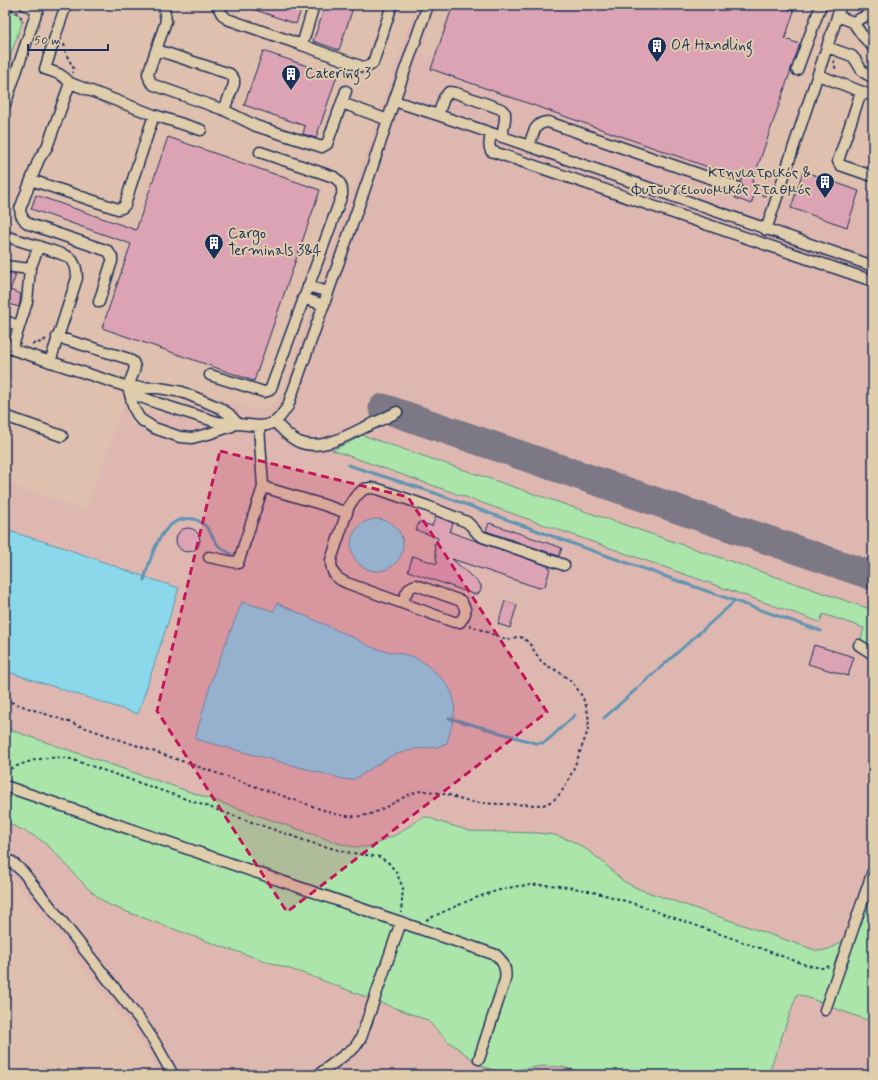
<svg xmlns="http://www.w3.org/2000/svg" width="878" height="1080" font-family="Mynerve,sans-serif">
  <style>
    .built { fill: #deb7b0 }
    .green { fill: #abe5a9; stroke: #638a84 }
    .water { fill: #8ad8ea; stroke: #5e94b2 }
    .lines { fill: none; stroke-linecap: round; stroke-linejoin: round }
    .stream { stroke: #5e94b2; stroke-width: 3 }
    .taxiway { stroke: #7d7886; stroke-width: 29 }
    .building { fill: #dca3b5; stroke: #1b2f5e }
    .minor-casing { stroke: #1b2f5e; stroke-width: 13 }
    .path { stroke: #1b2f5e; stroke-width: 2; stroke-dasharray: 3 3; stroke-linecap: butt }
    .minor { stroke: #e0cdab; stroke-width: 10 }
    .marked { fill: #c2185b; fill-opacity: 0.2; stroke: #c2185b; stroke-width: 3; stroke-dasharray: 8 5; stroke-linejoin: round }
    .labels { text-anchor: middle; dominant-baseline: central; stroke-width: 4; stroke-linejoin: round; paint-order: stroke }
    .poi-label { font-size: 15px; fill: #1b2f5e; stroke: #e0cdab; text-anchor: start }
  </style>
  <rect width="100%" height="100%" fill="#dfc0ae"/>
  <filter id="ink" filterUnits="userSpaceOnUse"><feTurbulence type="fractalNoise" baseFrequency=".025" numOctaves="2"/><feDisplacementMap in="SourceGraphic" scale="8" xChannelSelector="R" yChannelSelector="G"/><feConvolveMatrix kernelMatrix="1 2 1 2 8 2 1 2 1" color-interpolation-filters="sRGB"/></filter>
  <g filter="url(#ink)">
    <!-- built -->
    <path class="built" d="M416,5H437L421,52L742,162L798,185L803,171L873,196V1075H159L146,1049L139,1039L15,882L9,876L5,873V483L86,510L124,404L132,426L147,412L164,418L167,412L184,418L189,402L179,399L184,386L256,410L268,407L279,399L282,395L315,302Z"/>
    <!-- green -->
    <path class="green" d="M5,8L17,14L20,16L22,23L8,62L5,67V28L10,12L5,10Z
      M362,435L870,609L873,611V647L866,644L861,639L864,628L823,614L820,622L332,450L350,442Z
      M5,728L338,843L354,847H365L374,845L397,834L420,819L425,817H429L437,821L470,831L538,833L555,835L572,841L589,851L604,863L623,881L639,889L818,951C829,950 838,946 846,938L823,1003L797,994L768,1075H590L563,1067L543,1066L515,1070L504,1071L493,1070L481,1066L448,1041L427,1020L308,975L220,946L111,906C85,891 70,866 48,846C36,835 20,829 5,822Z
      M873,883V1022L831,1007Z"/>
    <!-- water -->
    <path class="water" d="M351 545a26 26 0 1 1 52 0a26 26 0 1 1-52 0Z
      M5,530L62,547L145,577L179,588L138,714L5,671Z
      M242,602L274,611L277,603C301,614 326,625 350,636C357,639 363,643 369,646C384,652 399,652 414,657C421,660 428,666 434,671C462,695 456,711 447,743L437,747L415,749L391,756L355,779L347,780L195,739L213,675Z"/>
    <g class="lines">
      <!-- stream -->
      <path class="stream" d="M348,465L429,491L582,547L735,601
        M144,580C150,560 159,523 184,519C190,518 197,519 202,523C210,528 212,538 218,545C222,549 226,551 231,554
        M449,718L453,719L535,743H543L549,739L575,715
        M604,718L735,601L821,631"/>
      <!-- taxiway -->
      <path class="taxiway" d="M383,408L873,576"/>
    </g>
    <!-- building -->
    <path class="building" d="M244,5H303L296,24L244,6Z
      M326,5H354L339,50L313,41Z
      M453,5H789L788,9L794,11L785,39L800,44L752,183L767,188L765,196L755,193L751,204L735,198L737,193L740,192L742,189V185L740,182L742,179L431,69Z
      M263,51L337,76L316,138L303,134L305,126L244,105Z
      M168,137L320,190L254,381L102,328L131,244L31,209L36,195L136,230Z
      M803,171L859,191L847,227L791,208Z
      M5,273L16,275L10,290L21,294L19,307L5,303Z
      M436,516L453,523L450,532L548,566L550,569L545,586L539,588L452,559L481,585V590L478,594H473L408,571L413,556L437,564L434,543L435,544L438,538L416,530L419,522L432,526Z
      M489,523L562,548L559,556L486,531Z
      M176 540a12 12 0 1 1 24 0a12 12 0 1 1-24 0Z
      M505,601L517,605L510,628L498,624Z
      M814,645L854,657L848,676L808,664Z"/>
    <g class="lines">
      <!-- minor casing -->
      <g class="minor-casing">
        <path id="minor" d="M25,5L38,10
          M66,5L56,34L45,69C57,73 62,74 70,83L154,115L201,130
          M165,5L164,8L166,21L148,74L150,81L154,85L224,110L256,126L322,147L327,144L346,91
          M217,5L222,14L227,19L302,45L314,5
          M837,16L853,22L868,15L873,14
          M853,22L862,35L873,47
          M302,45L363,67L369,66L373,63L392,5
          M827,47L852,56C862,65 856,71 873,77
          M157,50L230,74L234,79V84L224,110
          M797,70L821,5
          M818,75L873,96
          M70,83L47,147L39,159L20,209L21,215L25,221L29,224L108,251L112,257V261L99,302
          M861,92L838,161L840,165L869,175L873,174
          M394,101L438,115L444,98L449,92L456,93L501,109L505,113V119L502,137
          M342,103L388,120
          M5,105L39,5
          M438,115L529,146C533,135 534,122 548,122L736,187
          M492,134C489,140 488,145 491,151L873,281
          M529,146L873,266
          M31,180L118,209L122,208L125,205L130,188L154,115
          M766,230L841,5
          M5,236C21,241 37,246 53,251C58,253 65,255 70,258C76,263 77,271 77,278L50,362
          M5,266L30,269
          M308,286L328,292
          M303,298L324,305
          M5,321L19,326
          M57,337L126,358L133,362L135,367L134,371L128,387L134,409L140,419L154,428L180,437L192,438L208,434L232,426
          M5,347L128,387L141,397L157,403L217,422L259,426L267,425L275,422L280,417L288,406L291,397L370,174L394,101L428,5
          M12,349L27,302L30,269L39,246
          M210,375L264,392L268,391L271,388L342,195C343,187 341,182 334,177L260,152
          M128,387L159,388L182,392L218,407L229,414L238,424
          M5,416L62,436
          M275,422C282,429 289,438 299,442C320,451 344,437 363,428C374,423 386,418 397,412
          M259,426L263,487
          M209,557L238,563L263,487L324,505L347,513
          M402,603C406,595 407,587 416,585L461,601C467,610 467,613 460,622H454L347,583C335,578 331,573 331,560L349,506L355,497L364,489L371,488L378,489L427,506L467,522L473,528L478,534L483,537L564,565
          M859,645L873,654
          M5,786L496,955C504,962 507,970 505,980L479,1059
          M5,859L12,862L23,872L140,1020L154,1041L173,1075
          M825,1010L873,871
          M318,1075L355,1047L361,1038L401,922"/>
      </g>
      <!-- path -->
      <path class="path" d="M5,7C14,10 20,12 23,22
        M64,44L66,54L74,69L73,73
        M834,60V65L837,71
        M32,344L42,342L46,339
        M5,700L335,814C365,820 373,814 399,800C406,796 413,792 421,791C430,791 440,793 449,795C455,797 460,800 466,801C489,805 519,804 543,805C548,803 553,801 557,797C570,784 580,751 587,733C593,712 581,687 563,675C557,670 548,667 542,662C535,655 531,640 520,637C514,636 511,641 505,639L469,625
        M5,771C19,765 33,759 48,758C56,757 63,758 71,759L312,843L346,852L380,857L390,864L397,874L403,888L401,913
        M426,920C454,907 482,893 513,887C568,877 635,904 686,922C726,936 766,950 806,965L822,968L830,966"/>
      <!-- minor -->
      <use href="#minor" class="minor"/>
    </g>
  </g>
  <!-- marked area -->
  <path class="marked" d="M220,451L408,497L547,712L287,912L157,711Z"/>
  <!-- icons -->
  <defs>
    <g id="building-pin" transform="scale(1)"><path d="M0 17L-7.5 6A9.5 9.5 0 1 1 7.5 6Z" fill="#1b2f5e" stroke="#e0cdab"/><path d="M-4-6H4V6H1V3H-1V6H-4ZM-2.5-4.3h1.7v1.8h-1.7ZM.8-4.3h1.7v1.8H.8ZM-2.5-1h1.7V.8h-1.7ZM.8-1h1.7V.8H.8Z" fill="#fff"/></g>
  </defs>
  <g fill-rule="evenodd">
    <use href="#building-pin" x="657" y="46"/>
    <use href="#building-pin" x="291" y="74"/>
    <use href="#building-pin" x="825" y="182"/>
    <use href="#building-pin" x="214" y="243"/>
  </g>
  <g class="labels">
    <!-- poi labels -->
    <g class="poi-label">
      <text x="671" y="46">OA Handling</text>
      <text x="305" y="74">Catering 3</text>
      <text x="811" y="173" text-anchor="end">Κτηνιατρικός &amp;<tspan x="811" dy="17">Φυτουγειονομικός Σταθμός</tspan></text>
      <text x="228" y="234">Cargo<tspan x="228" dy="17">Terminals 3&amp;4</tspan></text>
    </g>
  </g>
  <!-- margin -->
  <rect width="878" height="1080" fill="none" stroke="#e0cdab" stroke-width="20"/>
  <rect x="10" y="10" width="858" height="1060" fill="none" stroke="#1b2f5e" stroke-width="1.5" filter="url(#ink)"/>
  <!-- scale -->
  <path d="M28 44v6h80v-6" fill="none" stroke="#1b2f5e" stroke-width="2"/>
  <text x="34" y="44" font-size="12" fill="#1b2f5e" stroke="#e0cdab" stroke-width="3" paint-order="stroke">50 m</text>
</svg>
